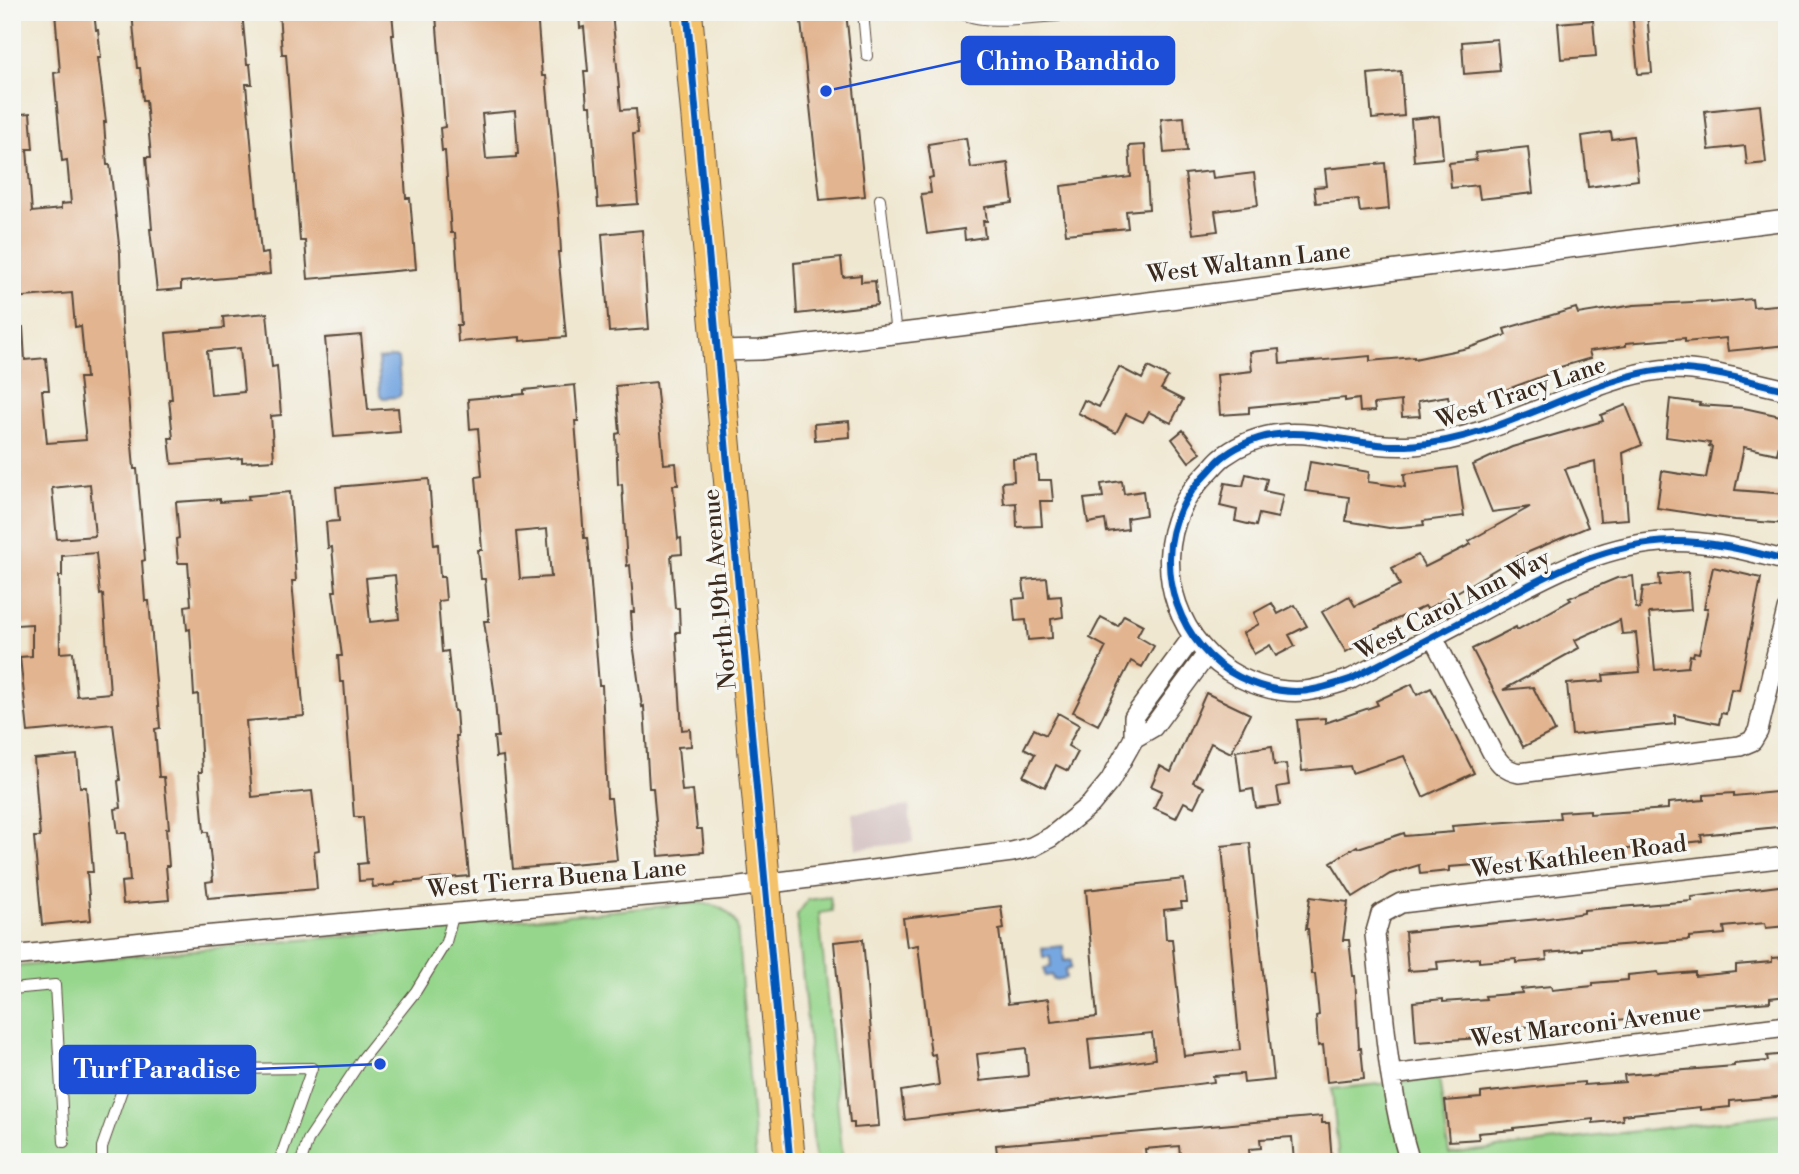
<svg xmlns="http://www.w3.org/2000/svg" width="1799" height="1174" font-family="'Libre Bodoni',serif">
  <style>
    .industrial { fill: #d2bfbf }
    .green { fill: #96d68c; stroke: #688055; stroke-width: 2 }
    .water { fill: #77a7e1; stroke: #596880; stroke-width: 2 }
    .building { fill: #e2b48f; fill-rule: evenodd }
    .lines { fill: none; stroke-linecap: round; stroke-linejoin: round }
    .lane-casing { stroke: #564639; stroke-width: 12 }
    .street-casing { stroke: #564639; stroke-width: 22 }
    .primary-casing { stroke: #564639; stroke-width: 32 }
    .lane { stroke: #fff; stroke-width: 10 }
    .street { stroke: #fff; stroke-width: 19 }
    .primary { stroke: #f3c26a; stroke-width: 30 }
    .cycleway-casing { stroke: #f6f6f2; stroke-width: 11 }
    .cycleway { stroke: #0057b8; stroke-width: 7 }
    .labels { text-anchor: middle; dominant-baseline: central; stroke-width: 7; stroke-linejoin: round; paint-order: stroke }
    .street-label { font-size: 24px; fill: #3b2a1e; stroke: #f6f6f2 }
    .leader { fill: none; stroke: #1d4ed8; stroke-width: 2.5 }
    .callout-dot { fill: #1d4ed8; stroke: #f6f6f2; stroke-width: 2.5 }
    .callout { fill: #1d4ed8; stroke: #1d4ed8; stroke-width: 2.5 }
    .callout-label { font-size: 26px; text-anchor: middle; font-weight: bold; fill: #fff }
  </style>
  <rect width="100%" height="100%" fill="#f6f6f2"/>
  <filter id="ink" filterUnits="userSpaceOnUse"><feTurbulence type="fractalNoise" baseFrequency=".0143" numOctaves="2"/><feDisplacementMap in="SourceGraphic" scale="14" xChannelSelector="R" yChannelSelector="G"/><feConvolveMatrix kernelMatrix="1 2 1 2 8 2 1 2 1" color-interpolation-filters="sRGB"/></filter>
  <filter id="wash" filterUnits="userSpaceOnUse"><feTurbulence type="fractalNoise" baseFrequency=".00686" numOctaves="4" result="noise"/><feDisplacementMap in="SourceGraphic" scale="28" xChannelSelector="R" yChannelSelector="G"/><feGaussianBlur stdDeviation="1.57" result="paint"/><feColorMatrix in="noise" values="0 0 0 0 0 0 0 0 0 0 0 0 0 0 0 0 0 1.4 0 .05"/><feComposite in="paint" operator="in"/></filter>
  <g filter="url(#wash)">
    <rect width="100%" height="100%" fill="#efe7d0"/>
    <!-- industrial -->
    <path class="industrial" d="M909,806L913,842L856,849L852,813Z"/>
    <!-- green -->
    <path class="green" d="M830,897L832,911L819,913L843,1162H815L807,1064L809,1045L797,915L808,900Z
      M698,903C716,904 729,909 737,926L756,1162H12V967Z
      M1439,1078L1449,1154L1787,1113V1162H1339L1332,1089Z"/>
    <!-- water -->
    <path class="water" d="M395,357L398,359L401,394L398,397L383,398L380,395L378,359Z
      M1063,946L1064,961L1071,960V968L1065,970L1066,978L1053,980L1052,975L1045,976L1044,968L1051,967L1050,957H1043L1042,948Z"/>
    <g id="blocks">
      <!-- building -->
      <path class="building" d="M55,12H94L96,30H98L101,58H98L106,122H104L107,165H110L120,253L122,323L134,469H137L145,560L142,561L145,601H149L160,728L155,729L159,777H164L169,828L166,829L169,866H166L169,900L123,904L121,882L130,881L126,833H118L115,809L121,808L118,781L120,780L113,724L28,732L20,657L32,656V624L16,625V577L12,578V327H23L25,360L46,358L49,390H42L47,443L86,440L79,378H86L81,326L75,327L72,293L12,298V115L30,113L33,149H27L32,212L61,209V204L71,203L67,160L62,161L54,73L60,72ZM90,484L95,536L57,539L52,488ZM96,553L100,595L103,594L110,693L77,696L73,652L60,653L59,576H62V556Z
        M132,12H242L247,64H250L252,84H246L261,254L268,253L270,274L181,282V289L157,291L150,229H152L146,157H151L146,100H143L140,68H137Z
        M279,12H392L394,35H392L401,124L406,198H410L416,269L308,279L305,241H300L286,54H282Z
        M462,12H537L542,76H546L559,216L561,252H558L566,337L520,341V337L458,342L457,325H461L458,278L455,233H451L445,151H442L440,128L445,127L436,15ZM515,111L518,154H516V157L486,159L482,114Z
        M579,12H612L621,110L636,109L638,133L633,134L638,204L598,207L591,106H587L584,71H588L584,27L580,28Z
        M800,12H846L865,196L820,200Z
        M1632,12H1647L1652,73L1638,74Z
        M1593,20L1596,56L1561,59L1558,23Z
        M1497,39L1500,71L1464,74L1462,42Z
        M1401,71L1404,116L1372,119L1368,74Z
        M1760,105L1766,163L1747,165L1745,146L1709,150L1705,111Z
        M1439,116L1443,158L1414,161L1411,119Z
        M1184,117L1187,151L1164,153L1161,119Z
        M1611,132L1612,139L1633,136L1638,180L1588,187L1582,136Z
        M966,138L971,168L1008,163L1013,203L985,207L987,221H983L985,237L965,240L964,229L927,234L921,194L931,193L929,178L933,177L928,144Z
        M1145,145L1149,209L1126,211L1128,228L1066,234L1061,186L1131,177L1129,146Z
        M1528,147L1533,193L1480,199L1478,185L1451,188L1449,163L1476,160L1475,153Z
        M1385,163L1389,209L1360,212L1358,199L1316,203L1314,187L1327,186L1325,169Z
        M1212,171L1213,178L1254,173L1258,205L1215,211L1218,231L1193,234L1185,174Z
        M642,230L649,329L609,332L602,234Z
        M841,258L843,277L861,275V282L875,281L877,305L797,314L794,263Z
        M1752,299L1753,307L1787,304V345L1728,351L1726,338L1685,342V338L1626,343V346L1589,351L1591,358L1550,370L1551,373L1465,405L1450,408L1448,396L1418,401L1420,416L1402,417L1401,401L1374,404L1375,411L1360,412L1359,399L1345,401V398L1249,407V413L1220,415L1217,375L1252,371L1250,352L1279,349L1280,364L1370,356V361L1414,357V359L1468,348L1506,335L1504,329L1576,308L1578,314L1634,305L1711,301V303Z
        M267,313L272,367L277,366L281,415L271,416L274,460L242,462V458L172,464L169,438H173L169,399H172L166,333L224,328L223,317ZM240,348L244,392L211,395L207,351Z
        M361,335L368,410L398,408L400,432L334,437L325,338Z
        M1119,367L1142,379L1148,367L1168,377L1161,389L1183,400L1171,423L1149,412L1143,422L1126,414L1116,433L1078,413L1084,400L1099,407Z
        M656,382L664,464L676,463L678,485H673L678,539L681,538L682,554L671,555L675,608H679L680,632H676L682,730L690,729L691,746L678,747L682,791L693,790L697,829H702L704,852L659,856L653,788H649L644,706L642,707L633,643L631,612H634L630,565L627,566L622,484L618,485L616,434L620,433L616,386Z
        M575,385L578,421H575L584,538H587L589,559L599,685H602L607,798H611L617,860L513,869L503,756L496,757L494,737H498L494,689L484,621H489L485,579H481L478,550H482L476,477L482,476L478,428L470,429L468,399L524,394V390ZM547,529L551,577L520,579L516,532Z
        M1670,399L1700,403L1699,405L1744,408L1785,417L1777,454L1744,447L1735,490L1787,494V524L1735,520L1657,508L1662,471L1706,478L1712,447L1709,446L1710,443L1666,437Z
        M1626,405L1642,445L1623,453L1628,519L1600,521L1595,461L1565,469L1588,527L1524,554L1523,553L1442,601L1427,609L1425,606L1371,631L1373,636L1346,652L1322,612L1349,596L1355,606L1400,585L1392,568L1418,555L1425,567L1471,544L1469,541L1530,507L1492,512L1473,465L1512,447L1603,421L1601,415Z
        M849,421L850,437L815,440L814,424Z
        M1183,430L1201,453L1189,462L1172,439Z
        M1037,457L1038,480H1051L1053,501H1040L1042,526L1017,527L1016,503L1004,504L1002,482L1014,481L1013,459Z
        M1310,462L1369,472L1368,482L1405,487L1404,474L1457,467L1464,516L1423,521L1424,525L1389,528L1346,521L1349,497L1305,491Z
        M1246,474L1267,479L1264,491L1283,495L1278,518L1259,514L1256,526L1235,521L1237,510L1220,506L1225,483L1243,486Z
        M429,479L434,545L438,544L440,577H444L446,600L438,601L442,652L448,651L454,711H456L458,736H456L469,876L395,883V885L373,887L372,880L359,881L358,864L367,863L363,817H354L344,682H340L338,656H342L333,591H336L332,547L328,548L326,522L339,521L336,487ZM395,575L399,619L370,622L366,578Z
        M1122,481L1124,494L1143,491L1146,515L1127,518L1128,529L1107,532L1105,520L1088,523L1084,499L1103,497L1101,484Z
        M290,492L296,581H292L304,716L246,721L252,797L312,791L319,850L314,851L317,889L208,898L206,882L213,881L208,832H204L199,772H202L198,694L194,695L190,629L187,630L185,606L191,605L188,563H178L176,539L179,538L176,502L220,499V502L249,500L248,496Z
        M1713,567L1761,578L1739,690L1731,689L1726,714L1721,713L1719,724L1675,715V724L1572,735L1567,684L1604,681L1603,675L1640,672L1636,633L1622,634L1620,620L1575,640L1579,648L1503,690L1533,687L1555,731L1523,747L1472,649L1516,627L1517,630L1571,600L1569,598L1617,578L1633,576L1636,608L1640,609L1643,587L1660,585L1659,575L1688,572L1691,610L1649,613L1655,670L1688,667L1690,655L1693,656L1694,652L1699,653L1708,608H1704Z
        M1047,578L1049,597L1061,596L1063,617L1051,619L1052,638L1028,640L1026,620L1015,621L1013,599L1025,598L1023,580Z
        M1272,603L1278,614L1295,605L1307,626L1289,635L1295,646L1276,656L1270,645L1254,654L1243,633L1259,624L1254,613Z
        M1124,615L1143,625L1137,636L1154,646L1142,667L1131,661L1098,725L1073,712L1106,647L1090,638L1101,617L1118,626Z
        M1412,684L1417,695L1431,688L1474,773L1423,797L1404,756L1352,773L1350,766L1302,771L1297,720L1325,718V723L1378,705L1376,701Z
        M1206,693L1250,714L1231,753L1211,743L1193,782L1204,787L1194,807L1184,802L1176,818L1154,808L1162,791L1151,786L1160,766L1171,772Z
        M1058,713L1079,725L1068,746L1078,752L1068,771L1056,765L1045,787L1023,776L1035,754L1024,748L1034,729L1046,735Z
        M1272,746L1274,765L1286,764L1289,785L1277,787L1280,805L1256,808L1253,789L1241,791L1236,751Z
        M77,755L80,787H86L89,822L93,872H87L91,920L42,925L34,837H40L34,759Z
        M1787,791V826L1701,835L1702,841L1600,852L1599,850L1558,853V859L1449,867V871L1420,874L1419,865L1390,874L1353,897L1331,862L1357,846L1358,848L1404,833L1405,836L1453,832L1452,826L1560,818L1559,812L1590,810V814L1668,809V803L1704,800V795L1734,793V796Z
        M1250,843L1274,1080L1244,1083L1243,1074L1213,1076L1214,1082L905,1120L901,1091L939,1085L935,1054L931,1055L918,945L907,947L903,918L1001,906L1004,929L999,930L1008,1004L1048,999L1051,1022L1097,1017L1086,890L1184,879L1187,902H1181L1182,908L1164,910L1166,939H1172L1184,1056L1240,1050L1222,846ZM1152,1033L1155,1059L1091,1068L1088,1039ZM1026,1048L1028,1076L980,1081L977,1054Z
        M1787,885V926L1766,928L1765,923L1724,927L1725,934L1689,937V940L1582,948V950L1546,953L1547,960L1516,963V959L1479,962V958L1437,962L1438,969L1408,971L1405,932L1549,918L1584,913V910L1692,901L1691,897Z
        M1310,897L1348,902L1343,940H1349L1353,976H1355L1359,1048H1361L1364,1078L1327,1082L1323,1045L1318,1046L1316,1016L1319,1015L1315,974H1312L1308,929H1306Z
        M863,939L879,1126L854,1128V1123H850L834,942Z
        M1787,957V996L1770,998V1002L1698,1008V1011L1626,1015L1627,1019L1590,1023L1519,1027V1033L1482,1036V1038L1416,1042L1413,1002L1443,999V1002L1486,999L1485,996L1522,993L1521,989L1551,986L1552,990L1593,986V983L1628,980V975L1658,972L1659,975L1695,972V976L1736,972V965L1772,962V958Z
        M1787,1054V1096L1730,1101V1107L1700,1110V1107L1622,1115L1623,1120L1593,1123V1119L1514,1128V1130L1478,1133L1479,1139L1449,1141L1445,1101L1481,1098V1093L1552,1085L1584,1082V1085L1625,1082L1624,1075L1734,1066V1064L1768,1061L1767,1056Z
        M1322,1116V1123H1329L1332,1162H1294L1292,1137L1260,1139L1261,1148L1249,1149L1250,1162H1194L1193,1154L1180,1155L1179,1146L1145,1149L1146,1158L1108,1162H1067V1157L1034,1160L1035,1162H998L996,1145Z"/>
    </g>
  </g>
  <g filter="url(#ink)">
    <use href="#blocks" fill-opacity="0" stroke="#564639" stroke-width="2"/>
    <g class="lines">
      <!-- lane casing -->
      <g class="lane-casing">
        <path id="lane" d="M863,12L867,56
          M959,12C981,26 1032,17 1058,16
          M880,199L896,334
          M12,989L55,985L64,1142
          M102,1162V1147L129,1070L312,1068L279,1162
          M301,1162L308,1140L362,1059L416,991L446,942L454,913"/>
      </g>
      <!-- street casing -->
      <g class="street-casing">
        <path id="street" d="M718,351L760,350L960,326L1787,220
          M1787,390C1750,382 1710,369 1672,369C1641,370 1609,382 1580,393C1526,414 1471,441 1414,445C1344,451 1289,409 1224,456C1218,460 1214,466 1209,471C1198,482 1188,494 1181,509C1152,570 1180,647 1239,677C1259,687 1283,693 1305,691C1321,689 1336,684 1351,679C1389,659 1427,640 1464,620C1526,587 1590,547 1661,542C1704,539 1746,550 1787,561
          M1433,637L1492,752C1500,764 1505,770 1519,773L1740,746L1752,741L1758,731L1787,610
          M1134,738V717L1192,638
          M12,956L191,937L724,889L1012,852L1032,847L1051,837L1091,804L1110,781L1134,738L1153,727L1207,654
          M1391,1075L1787,1026
          M1410,1162C1387,1089 1384,1010 1375,935L1381,914L1401,903L1787,857"/>
      </g>
      <!-- primary casing -->
      <g class="primary-casing">
        <path id="primary" d="M687,12L790,1162"/>
      </g>
      <!-- lane -->
      <use href="#lane" class="lane"/>
      <!-- street -->
      <use href="#street" class="street"/>
      <!-- primary -->
      <use href="#primary" class="primary"/>
      <!-- cycleway casing -->
      <g class="cycleway-casing">
        <path id="cycleway" d="M687,12L790,1162
          M1787,390C1750,382 1710,369 1672,369C1641,370 1609,382 1580,393C1526,414 1471,441 1414,445C1344,451 1289,409 1224,456C1218,460 1214,466 1209,471C1198,482 1188,494 1181,509C1152,570 1180,647 1239,677C1259,687 1283,693 1305,691C1321,689 1336,684 1351,679C1389,659 1427,640 1464,620C1526,587 1590,547 1661,542C1704,539 1746,550 1787,561"/>
      </g>
      <!-- cycleway -->
      <use href="#cycleway" class="cycleway"/>
    </g>
  </g>
  <g class="labels">
    <!-- street labels -->
    <g class="street-label">
      <text transform="translate(1249 263) rotate(-7)">West Waltann Lane</text>
      <text transform="translate(1521 393) rotate(-19)">West Tracy Lane</text>
      <text transform="translate(720 589) rotate(-95)">North 19th Avenue</text>
      <text transform="translate(1453 605) rotate(-27)">West Carol Ann Way</text>
      <text transform="translate(1579 857) rotate(-7)">West Kathleen Road</text>
      <text transform="translate(557 879) rotate(-5)">West Tierra Buena Lane</text>
      <text transform="translate(1586 1026) rotate(-7)">West Marconi Avenue</text>
    </g>
  </g>
  <!-- callouts -->
  <path class="leader" d="M826 91L962 61M380 1064L255 1069"/>
  <g class="callout-dot">
    <circle cx="826" cy="91" r="7"/>
    <circle cx="380" cy="1064" r="7"/>
  </g>
  <g class="callout">
    <rect x="962" y="37" width="212" height="47" rx="7"/>
    <rect x="60" y="1046" width="195" height="47" rx="7"/>
  </g>
  <g class="callout-label">
    <text x="1068" y="70">Chino Bandido</text>
    <text x="157" y="1078">Turf Paradise</text>
  </g>
  <!-- margin -->
  <rect width="1799" height="1174" fill="none" stroke="#f6f6f2" stroke-width="42"/>
</svg>
